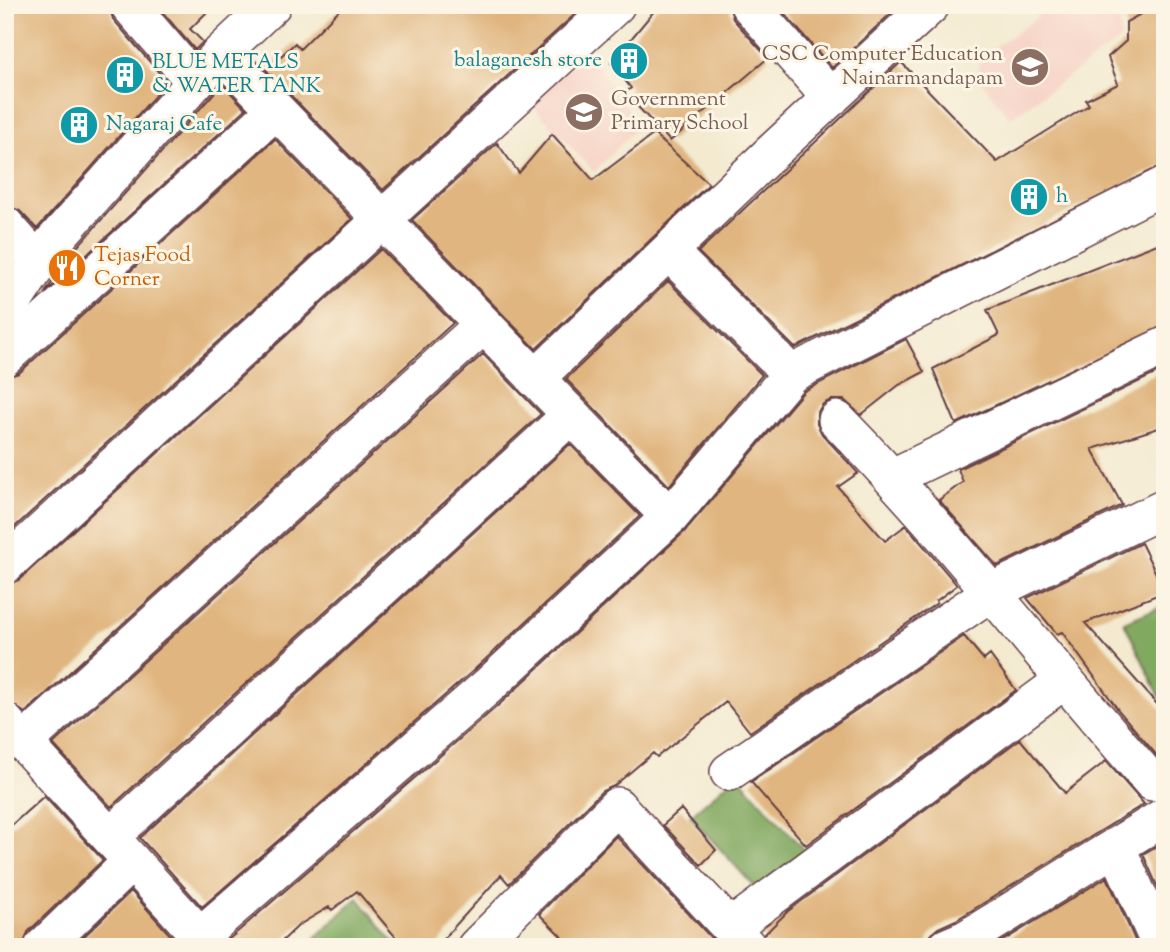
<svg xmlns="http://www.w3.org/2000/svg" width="1170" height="952" font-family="'Sorts Mill Goudy',serif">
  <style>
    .built { fill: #f6d1c5 }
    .forest { fill: #81a960; stroke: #666446; stroke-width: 2 }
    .building { fill: #e0b57f }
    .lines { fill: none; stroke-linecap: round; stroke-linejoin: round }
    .minor-casing { stroke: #633d44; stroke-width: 40 }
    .minor { stroke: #fff; stroke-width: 37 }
    .labels { text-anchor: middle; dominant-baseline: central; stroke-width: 6; stroke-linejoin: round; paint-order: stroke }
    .education-label { font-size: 21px; fill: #785e54; stroke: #fcf5e5; text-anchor: end }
    .culture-label { font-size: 21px; fill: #0d838f; stroke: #fcf5e5; text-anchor: start }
    .food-label { font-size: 21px; fill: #c56008; stroke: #fcf5e5; text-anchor: start }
  </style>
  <rect width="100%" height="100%" fill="#fcf5e5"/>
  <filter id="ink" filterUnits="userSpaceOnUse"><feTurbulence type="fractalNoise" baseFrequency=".0143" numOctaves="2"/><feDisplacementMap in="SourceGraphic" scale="14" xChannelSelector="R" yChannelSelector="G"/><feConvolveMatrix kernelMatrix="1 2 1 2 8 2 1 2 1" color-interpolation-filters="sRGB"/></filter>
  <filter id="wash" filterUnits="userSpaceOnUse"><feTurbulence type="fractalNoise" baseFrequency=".00686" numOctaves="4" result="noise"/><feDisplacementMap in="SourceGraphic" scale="28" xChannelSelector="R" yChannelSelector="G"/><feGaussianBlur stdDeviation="1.57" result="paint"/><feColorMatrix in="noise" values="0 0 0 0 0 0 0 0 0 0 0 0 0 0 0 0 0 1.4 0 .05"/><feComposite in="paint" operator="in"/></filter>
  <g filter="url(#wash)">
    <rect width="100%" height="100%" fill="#f3ead0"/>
    <!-- built -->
    <path class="built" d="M1032,5H1147L1119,21L1121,39L1010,118L978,77L980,58L1038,17Z
      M588,52L639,125L594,172L527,100Z"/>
    <!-- forest -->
    <path class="forest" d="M1165,605V698L1161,699L1124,622Z
      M737,775L812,859L761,894L690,816Z
      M358,898L397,947H305Z"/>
    <g id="blocks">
      <!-- building -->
      <path class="building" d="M19,5H109L113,19L167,82L37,229L20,211L5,205V19Z
        M163,5H214L190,29L203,42L195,50L159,8Z
        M344,5H585L383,190L266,70L295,43L300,49Z
        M659,5H729L733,19L768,58L670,141L625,93L631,88L611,63Z
        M777,5H900L832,68Z
        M1157,5H1165V164L795,348L698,252L901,62L997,162L1089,105L1086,100L1118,84L1108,57L1126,41V22Z
        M222,84L246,109L45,293L70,255Z
        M552,134L593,180L654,134L709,184L536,349L412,220L497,143L519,173Z
        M275,139L352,219L5,536V377L19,373Z
        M1165,241V325L956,424L933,369L999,335L987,310Z
        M381,249L453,323L25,713L9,702L5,698V585L19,580Z
        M668,281L762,375L669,486L566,379Z
        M906,339L924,372L899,385L861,415L844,400H831L823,404L817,413V424L822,434L858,473L838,487L885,541L906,525L957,585L936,601L937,603L750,732L726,702L657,757L653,753L614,786L602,791L509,884L501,875L436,947H404L357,891L332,910L329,907L299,925L276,947H220L502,702L684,532L804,391Z
        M483,354L541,414L111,807L53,744Z
        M1165,369V426L1092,449L1122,505L997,566L939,500L963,482L958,469Z
        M570,444L640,516L474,670L202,907L140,838Z
        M1141,543L1165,592L1085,623L1165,713V755L1158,757L1119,711L1062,632L1057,634L1027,598Z
        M964,636L984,660L990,655L1016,690L806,845L751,782Z
        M1020,739L1065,793L1106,761L1144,804L956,920L938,928L930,935L926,947H767L764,935L788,911Z
        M44,796L103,860L28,932L23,947H5V831Z
        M681,809L716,850L701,865L663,825Z
        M616,836L714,941L719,947H572L539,914Z
        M1165,841V904L1143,854Z
        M1107,877L1138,947H993Z
        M131,891L181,947H73Z"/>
    </g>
  </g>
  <g filter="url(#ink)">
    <use href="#blocks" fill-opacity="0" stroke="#633d44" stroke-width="2"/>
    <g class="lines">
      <!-- minor casing -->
      <g class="minor-casing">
        <path id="minor" d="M129,5L195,82
          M749,5L831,98
          M221,53L670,517
          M5,225L39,263
          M670,253L791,374
          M5,314L53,242L221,53L272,5
          M5,357L276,110
          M535,379L771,153L931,5
          M837,420C949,534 1046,662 1152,782L1165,776
          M893,477L1165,346
          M5,565L616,5
          M5,722L200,936L488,686L670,517L791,374L1165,185
          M24,742L483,325
          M729,772L991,592L1165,508
          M110,837L571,415
          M1116,846L1161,947
          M730,928L1063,681
          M43,947L132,861
          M476,947L617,806L747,946
          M947,947L966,939L1165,816"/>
      </g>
      <!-- minor -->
      <use href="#minor" class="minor"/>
    </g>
  </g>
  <!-- icons -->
  <defs>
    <g id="building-disc" transform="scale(2.0125)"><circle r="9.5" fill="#0f9aa8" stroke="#fcf5e5"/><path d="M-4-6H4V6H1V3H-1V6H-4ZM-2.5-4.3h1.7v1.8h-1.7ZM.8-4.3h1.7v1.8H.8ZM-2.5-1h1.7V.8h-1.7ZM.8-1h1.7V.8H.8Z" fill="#fff"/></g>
    <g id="school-disc" transform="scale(2.0125)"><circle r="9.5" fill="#8d6e63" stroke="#fcf5e5"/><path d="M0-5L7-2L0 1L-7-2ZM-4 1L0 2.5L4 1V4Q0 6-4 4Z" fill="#fff"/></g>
    <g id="restaurant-disc" transform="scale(2.0125)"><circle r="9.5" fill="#e8710a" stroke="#fcf5e5"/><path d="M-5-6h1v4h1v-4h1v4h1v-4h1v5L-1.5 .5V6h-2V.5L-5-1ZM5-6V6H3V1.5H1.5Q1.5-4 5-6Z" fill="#fff"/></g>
  </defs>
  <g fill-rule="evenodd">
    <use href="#building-disc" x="629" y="61"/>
    <use href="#school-disc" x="1030" y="67"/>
    <use href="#building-disc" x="125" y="75"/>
    <use href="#school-disc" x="584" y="112"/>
    <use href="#building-disc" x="79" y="125"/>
    <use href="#building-disc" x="1029" y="197"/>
    <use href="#restaurant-disc" x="67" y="268"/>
  </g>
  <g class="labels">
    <!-- education labels -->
    <g class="education-label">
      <text x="1003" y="55">CSC Computer Education<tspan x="1003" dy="24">Nainarmandapam</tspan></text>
      <text x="611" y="100" text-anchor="start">Government<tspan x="611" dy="24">Primary School</tspan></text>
    </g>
    <!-- culture labels -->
    <g class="culture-label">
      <text x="602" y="61" text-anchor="end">balaganesh store</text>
      <text x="152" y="63">BLUE METALS<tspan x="152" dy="24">&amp; WATER TANK</tspan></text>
      <text x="106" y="125">Nagaraj Cafe</text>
      <text x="1056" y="197">h</text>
    </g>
    <!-- food labels -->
    <g class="food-label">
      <text x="94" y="256">Tejas Food<tspan x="94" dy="24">Corner</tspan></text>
    </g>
  </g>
  <!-- margin -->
  <rect width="1170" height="952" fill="none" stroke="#fcf5e5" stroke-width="28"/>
</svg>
